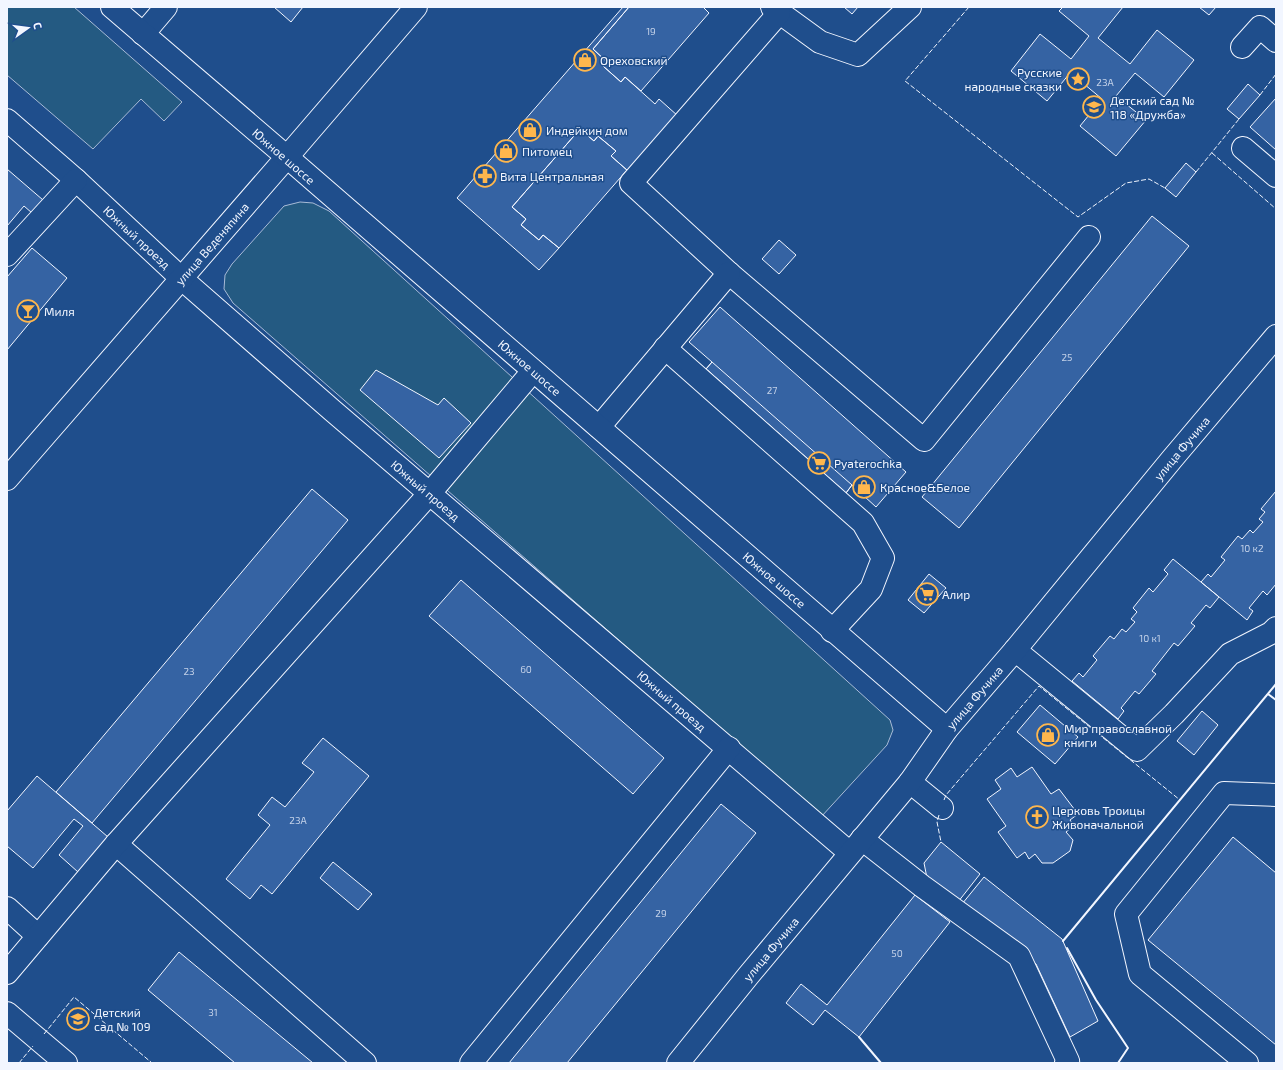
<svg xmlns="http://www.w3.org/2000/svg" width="1283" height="1070" font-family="'Exo 2',sans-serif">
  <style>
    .green { fill: #245a82; stroke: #a8bbd7 }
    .building { fill: #3563a3; stroke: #f2f6ff }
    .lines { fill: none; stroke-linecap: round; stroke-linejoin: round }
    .minor-casing { stroke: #f2f6ff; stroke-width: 24 }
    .major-casing { stroke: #f2f6ff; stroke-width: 24 }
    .minor { stroke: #1f4e8c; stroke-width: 22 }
    .major { stroke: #1f4e8c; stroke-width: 22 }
    .fence { stroke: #f2f6ff; stroke-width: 1; stroke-dasharray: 5 2; stroke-linecap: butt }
    .wall { stroke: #f2f6ff; stroke-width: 2 }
    .labels { text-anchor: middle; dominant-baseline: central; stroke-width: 3; stroke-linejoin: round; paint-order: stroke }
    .number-label { font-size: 10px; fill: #c3d1e8 }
    .poi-label { font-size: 12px; fill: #f2f6ff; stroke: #1f4e8c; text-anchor: start }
    .street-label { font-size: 12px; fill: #f2f6ff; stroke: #1f4e8c }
  </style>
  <rect width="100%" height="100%" fill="#1f4e8c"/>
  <!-- green -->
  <path class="green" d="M7,7H74L182,102L164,121L141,99L93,149L7,75Z
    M300,202L313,203L329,211L890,720L893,730L887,745L821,817L233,303L224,289L225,275L232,264L284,206Z"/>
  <!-- building -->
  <path class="building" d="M274,7H303L291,22Z
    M623,7H629L593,49L607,62L603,66L621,82L625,77L655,104L659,99L678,116L629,172L611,156L616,151L598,136L594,141L580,129L512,207L526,219L521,225L539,240L543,235L559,248L539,270L457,198Z
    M629,7H703L709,13L641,91L625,77L621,82L603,66L607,62L593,49Z
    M844,7H858L852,14Z
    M1063,7H1123L1098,38L1130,64L1157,30L1194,60L1164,97L1135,73L1116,96L1146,120L1116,156L1080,126L1102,99L1078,79L1070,73L1047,101L1011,71L1040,34L1071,59L1089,36L1059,11Z
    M1199,7H1216L1209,15Z
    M1248,84L1260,95L1239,119L1227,109Z
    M1276,98V150L1250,127Z
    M580,129L594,141L598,136L616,151L611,156L627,170L559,248L543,235L539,240L521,225L526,219L512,207Z
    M1186,163L1196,172L1176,197L1165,188Z
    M7,169L43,200L32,213L24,206L7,226Z
    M1152,216L1189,246L959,528L922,497Z
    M779,240L796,255L779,274L762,259Z
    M32,248L67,278L7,350V277Z
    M720,307L906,472L876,507L852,485L846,493L706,369L712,362L689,342Z
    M712,362L852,485L846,493L706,369Z
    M376,370L438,405L444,398L471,423L439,458L360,390Z
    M312,489L348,520L92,823L56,792Z
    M1276,491V584L1267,595L1263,591L1249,608L1253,611L1247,620L1201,582L1208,574L1211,577L1225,560L1221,557L1238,536L1242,539L1250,530L1253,533L1263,522L1259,519L1265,512L1261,509Z
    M1173,559L1219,597L1210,608L1206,605L1191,623L1195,626L1178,646L1174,643L1152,671L1156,674L1139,694L1135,691L1121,708L1124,711L1118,719L1072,681L1079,673L1083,677L1097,660L1093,656L1110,636L1114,639L1122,629L1126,632L1135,622L1131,619L1137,612L1133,608L1149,588L1153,592L1168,574L1164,570Z
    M929,574L946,588L924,613L908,600Z
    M461,580L664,758L633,794L429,616Z
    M1040,705L1078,737L1055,764L1017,732Z
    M1202,711L1218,725L1194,755L1177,741Z
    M323,738L369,776L272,894L261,885L250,899L226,879L270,825L258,815L272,797L285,807L314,772L302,763Z
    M1032,767L1051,794L1059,789L1078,814L1070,820L1074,826L1066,832L1073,840L1070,851L1053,863H1042L1035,854L1029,859L1025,852L1017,858L998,832L1006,826L987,799L1001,789L995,780L1011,768L1017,777Z
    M37,776L108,837L78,872L59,855L83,826L74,819L33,868L7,846V811Z
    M721,804L756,833L567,1063H509Z
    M1233,837L1276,873V1045L1148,940Z
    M941,842L980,874L958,902L927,878L924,863Z
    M333,862L372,894L358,910L320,878Z
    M984,877L1062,939L1098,1021L1070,1037L1036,964L962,904Z
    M915,895L950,922L859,1037L825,1010L813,1025L786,1003L801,984L827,1005Z
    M179,952L278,1034L313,1063H235L148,990Z"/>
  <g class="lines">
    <!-- minor casing -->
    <g class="minor-casing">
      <g id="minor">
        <path d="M772,7L820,42L858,55L910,7"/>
        <path d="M779,13L631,183L729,273L924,440L1089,237"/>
        <path d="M143,34L166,7"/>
        <path d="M1242,47L1260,27L1276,41"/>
        <path id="s1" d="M7,120L76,180L182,279L333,411L850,853"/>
        <path d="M1243,148L1276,176"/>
        <path d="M7,255L76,180"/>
        <path d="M665,348L863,523L883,558L871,589L832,631"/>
        <path d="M599,427L729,273"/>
        <path id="s2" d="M7,479L287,157L947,729"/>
        <path d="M1015,650L1137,750L1174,714L1230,654L1271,633L1276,628"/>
        <path d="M910,782L942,808"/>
        <path d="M862,839L922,886L1019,956L1068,1061L1066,1063"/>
        <path d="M116,844L365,1063"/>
        <path d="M7,908L38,936"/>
        <path d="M7,973L116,844L430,493L533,371"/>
        <path d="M7,1013L66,1063"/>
        <path d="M471,1063L729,748"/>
        <path id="s3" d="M678,1063L748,976L910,782L947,729L1015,650L1172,459L1276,336"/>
        <path d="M1247,1063L1140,974L1126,914L1224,793L1276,795"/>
      </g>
    </g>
    <!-- major casing -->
    <g class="major-casing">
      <path id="major" d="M112,7L287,157L416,7"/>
    </g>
    <!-- minor -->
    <use href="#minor" class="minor"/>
    <!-- major -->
    <use href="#major" class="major"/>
    <!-- fence -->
    <path class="fence" d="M969,7L905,81L1078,217L1126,183L1149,179L1165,188
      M1260,95L1276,74
      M1212,153L1276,209
      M1196,172L1239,119
      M944,800L946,795L1039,686L1180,800
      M939,815L937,822L941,842
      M44,1034L74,997L152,1063
      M19,1063L33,1046"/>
    <!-- wall -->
    <path class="wall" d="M1268,694L1276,700
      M1063,941L1276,684
      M1067,948L1096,1000L1128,1048L1118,1063
      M859,1037L881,1063"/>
  </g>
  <!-- icons -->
  <defs>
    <g id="shop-ring" transform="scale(1.15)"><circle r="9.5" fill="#1f4e8c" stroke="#ffb74d" stroke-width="1.5"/><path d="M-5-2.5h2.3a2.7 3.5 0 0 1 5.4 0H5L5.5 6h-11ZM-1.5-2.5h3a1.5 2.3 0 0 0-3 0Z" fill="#ffb74d"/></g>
    <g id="sight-ring" transform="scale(1.15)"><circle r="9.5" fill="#1f4e8c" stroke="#ffb74d" stroke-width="1.5"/><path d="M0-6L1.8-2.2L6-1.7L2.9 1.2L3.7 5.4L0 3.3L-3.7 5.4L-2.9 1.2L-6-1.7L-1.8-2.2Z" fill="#ffb74d"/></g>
    <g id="school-ring" transform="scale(1.15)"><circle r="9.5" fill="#1f4e8c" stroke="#ffb74d" stroke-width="1.5"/><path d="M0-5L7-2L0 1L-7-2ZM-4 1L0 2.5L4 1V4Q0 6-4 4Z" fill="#ffb74d"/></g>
    <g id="pharmacy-ring" transform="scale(1.15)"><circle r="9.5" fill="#1f4e8c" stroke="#ffb74d" stroke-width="1.5"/><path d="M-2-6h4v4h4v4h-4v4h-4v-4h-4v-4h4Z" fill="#ffb74d"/></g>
    <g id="bar-ring" transform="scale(1.15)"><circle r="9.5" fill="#1f4e8c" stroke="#ffb74d" stroke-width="1.5"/><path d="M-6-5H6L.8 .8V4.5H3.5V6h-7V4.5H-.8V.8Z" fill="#ffb74d"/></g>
    <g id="supermarket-ring" transform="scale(1.15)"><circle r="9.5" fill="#1f4e8c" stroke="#ffb74d" stroke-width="1.5"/><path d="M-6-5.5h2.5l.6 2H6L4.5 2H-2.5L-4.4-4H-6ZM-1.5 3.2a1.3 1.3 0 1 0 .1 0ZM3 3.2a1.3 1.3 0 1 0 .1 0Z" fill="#ffb74d"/></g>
    <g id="church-ring" transform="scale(1.15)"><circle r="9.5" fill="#1f4e8c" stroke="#ffb74d" stroke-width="1.5"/><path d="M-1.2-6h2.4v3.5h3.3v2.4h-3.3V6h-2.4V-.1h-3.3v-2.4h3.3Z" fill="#ffb74d"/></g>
  </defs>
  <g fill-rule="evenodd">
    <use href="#shop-ring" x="585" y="60"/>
    <use href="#sight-ring" x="1078" y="79"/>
    <use href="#school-ring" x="1094" y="107"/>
    <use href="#shop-ring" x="530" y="130"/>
    <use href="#shop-ring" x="506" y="151"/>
    <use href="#pharmacy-ring" x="485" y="176"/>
    <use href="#bar-ring" x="28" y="311"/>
    <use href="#supermarket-ring" x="819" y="463"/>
    <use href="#shop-ring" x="864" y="487"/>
    <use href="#supermarket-ring" x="927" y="594"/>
    <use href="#shop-ring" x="1048" y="735"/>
    <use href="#church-ring" x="1037" y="817"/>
    <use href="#school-ring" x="78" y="1019"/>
  </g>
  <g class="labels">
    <!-- number labels -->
    <g class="number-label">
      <text x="651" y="31">19</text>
      <text x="1105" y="82">23А</text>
      <text x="1067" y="357">25</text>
      <text x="772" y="390">27</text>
      <text x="1252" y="548">10 к2</text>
      <text x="1150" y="638">10 к1</text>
      <text x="526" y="669">60</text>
      <text x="189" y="671">23</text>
      <text x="298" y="820">23А</text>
      <text x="661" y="913">29</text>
      <text x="897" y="953">50</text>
      <text x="213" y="1012">31</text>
    </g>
    <!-- poi labels -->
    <g class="poi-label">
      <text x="600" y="60">Ореховский</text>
      <text x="1062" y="72" text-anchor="end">Русские<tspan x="1062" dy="14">народные сказки</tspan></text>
      <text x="1110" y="100">Детский сад №<tspan x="1110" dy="14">118 «Дружба»</tspan></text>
      <text x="546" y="130">Индейкин дом</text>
      <text x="522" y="151">Питомец</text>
      <text x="500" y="176">Вита Центральная</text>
      <text x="44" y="311">Миля</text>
      <text x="834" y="463">Pyaterochka</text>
      <text x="880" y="487">Красное&amp;Белое</text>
      <text x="942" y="594">Алир</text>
      <text x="1064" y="728">Мир православной<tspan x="1064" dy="14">книги</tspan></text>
      <text x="1052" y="810">Церковь Троицы<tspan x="1052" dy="14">Живоначальной</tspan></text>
      <text x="94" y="1012">Детский<tspan x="94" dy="14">сад № 109</tspan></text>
    </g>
    <!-- street labels -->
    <g class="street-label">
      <text transform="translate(284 156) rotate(41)">Южное шоссе</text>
      <text stroke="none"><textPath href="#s1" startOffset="175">Южный проезд</textPath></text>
      <text stroke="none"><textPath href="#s2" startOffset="312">улица Веденяпина</textPath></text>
      <text stroke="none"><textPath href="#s2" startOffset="748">Южное шоссе</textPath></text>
      <text stroke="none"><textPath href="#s3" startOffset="795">улица Фучика</textPath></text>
      <text stroke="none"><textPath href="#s1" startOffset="559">Южный проезд</textPath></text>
      <text stroke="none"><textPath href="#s2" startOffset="1072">Южное шоссе</textPath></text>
      <text stroke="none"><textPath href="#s3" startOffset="471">улица Фучика</textPath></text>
      <text stroke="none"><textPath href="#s1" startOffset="883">Южный проезд</textPath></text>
      <text stroke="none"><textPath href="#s3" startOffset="147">улица Фучика</textPath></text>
    </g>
  </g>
  <!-- border -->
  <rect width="1283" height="1070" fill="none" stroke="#f2f6ff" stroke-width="16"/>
  <!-- north arrow -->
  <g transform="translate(28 28) rotate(76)" stroke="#1f4e8c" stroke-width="3" paint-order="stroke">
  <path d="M0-3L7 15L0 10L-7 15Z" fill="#f2f6ff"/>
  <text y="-6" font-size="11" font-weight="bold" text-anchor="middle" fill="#f2f6ff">С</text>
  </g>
</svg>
